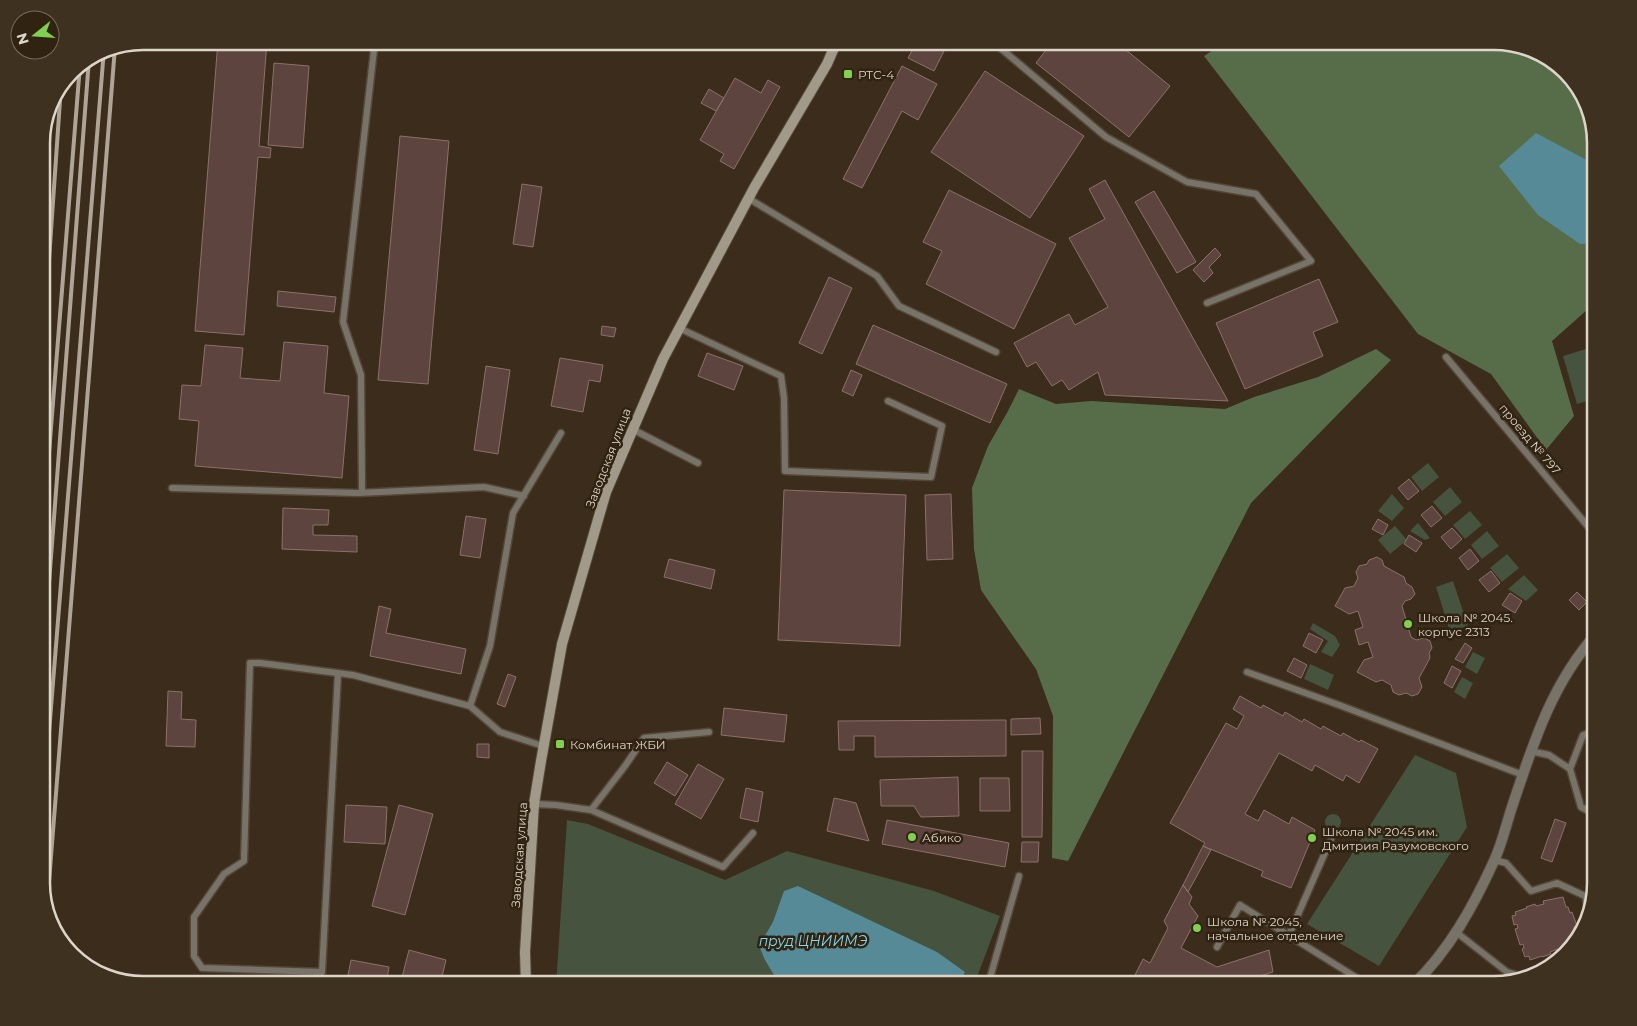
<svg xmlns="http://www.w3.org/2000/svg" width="1637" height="1026" font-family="Montserrat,sans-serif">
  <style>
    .green { fill: #46533e }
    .forest { fill: #576d4a }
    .water { fill: #568a97 }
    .building { fill: #5d443e; stroke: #8c716a }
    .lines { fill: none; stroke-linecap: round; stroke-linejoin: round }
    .lane-casing { stroke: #554737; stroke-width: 9 }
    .street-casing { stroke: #554737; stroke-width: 12 }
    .secondary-casing { stroke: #554737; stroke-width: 12 }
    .lane { stroke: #787369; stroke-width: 6 }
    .street { stroke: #787369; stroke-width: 10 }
    .secondary { stroke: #a1998a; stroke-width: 10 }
    .rail { stroke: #afa497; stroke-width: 4 }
    .poi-dot { fill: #81d051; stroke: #302311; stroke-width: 2 }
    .labels { text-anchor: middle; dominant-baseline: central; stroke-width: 5; stroke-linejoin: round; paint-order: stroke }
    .poi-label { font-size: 12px; fill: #ded5ca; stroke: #302311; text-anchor: start }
    .street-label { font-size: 12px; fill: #ded5ca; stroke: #302311 }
    .water-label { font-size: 14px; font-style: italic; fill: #82d8ef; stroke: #302311 }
    .rim { fill: none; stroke: #ded5ca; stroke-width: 2.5 }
  </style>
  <rect width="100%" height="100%" fill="#3b2c1b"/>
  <!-- green -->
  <path class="green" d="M1586,349L1596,380V398L1577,404L1563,356Z
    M1428,463L1439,477L1422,491L1411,477Z
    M1450,487L1462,502L1445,516L1433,502Z
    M1392,494L1404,508L1392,521L1378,511Z
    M1470,511L1482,525L1465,539L1453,525Z
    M1418,523L1430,538L1425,540L1410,531Z
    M1395,526L1407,540L1390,554L1378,540Z
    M1487,531L1499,546L1482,559L1471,545Z
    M1507,554L1519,568L1502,582L1490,568Z
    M1524,575L1538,590L1526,601L1508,589Z
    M1453,581L1468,626L1450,631L1436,587Z
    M1313,623L1335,636L1340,645L1332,657L1321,652L1328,641L1310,629Z
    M1473,652L1485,658L1477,674L1465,667Z
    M1310,664L1334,675L1328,690L1304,679Z
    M1462,677L1473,683L1465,699L1454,692Z
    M1415,755L1456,773L1467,827L1379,966L1307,924Z
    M1325 822a8 8 0 1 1 16 0a8 8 0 1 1-16 0Z
    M567,820L588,824L725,880L787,851L934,891L1000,916L974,985H556Z"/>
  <!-- forest -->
  <path class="forest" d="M1227,41H1494L1550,58L1582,92L1596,142V302L1552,341L1574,416L1546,450L1491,374L1418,334L1204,56Z
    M1376,349L1391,360L1251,503L1068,861L1052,858L1053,716L1036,669L981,590L974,549L972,488L988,446L1008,411L1019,389L1056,404L1091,401L1225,409L1254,397L1318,377Z"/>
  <!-- water -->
  <path class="water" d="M1536,133L1596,165V243L1580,244L1538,215L1499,166Z
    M798,886L937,952L965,972L958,985H780L765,960L759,946L773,922L784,891Z"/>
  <!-- building -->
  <path class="building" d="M218,41H267L259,146L271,148L270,158L258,157L244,335L195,331Z
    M917,41H949L934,71L908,58Z
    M1053,41H1115L1170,86L1129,137L1036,63Z
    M274,63L309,66L303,148L268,145Z
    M902,66L937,84L918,120L902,111L862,188L843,179Z
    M985,71L1084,136L1030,218L931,152Z
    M735,78L761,93L768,80L780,87L734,169L720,161L724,154L700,140Z
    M709,89L724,98L716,111L701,103Z
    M400,136L449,141L428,384L378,380Z
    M1105,180L1228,401L1105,395L1098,372L1069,390L1062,380L1052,386L1036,362L1027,367L1014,343L1069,314L1075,325L1108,307L1069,238L1105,219L1089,189Z
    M522,184L542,187L533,247L513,244Z
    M949,190L1056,244L1014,329L926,284L942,251L923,242Z
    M1154,191L1196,262L1177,273L1135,202Z
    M1215,248L1221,255L1209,267L1213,273L1204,282L1193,270Z
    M829,277L852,288L822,354L799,343Z
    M1319,279L1338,322L1313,332L1323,356L1245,389L1216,323Z
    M278,291L336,297L334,312L277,306Z
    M873,325L1007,384L990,423L856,364Z
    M602,326L616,328L614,337L601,335Z
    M284,342L328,346L324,393L349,396L342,478L195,466L199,421L179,419L182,385L201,386L205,345L243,348L240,378L280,381Z
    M707,353L743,366L734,390L698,376Z
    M560,358L603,365L600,382L589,380L583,412L551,406Z
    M486,366L510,370L498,454L474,450Z
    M851,370L862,375L853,396L842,391Z
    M1409,479L1419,491L1408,500L1398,488Z
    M784,490L906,495L900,646L778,640Z
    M951,494L953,559L927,560L925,495Z
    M1432,506L1442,518L1431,527L1421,515Z
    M283,508L329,510L328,525H313V535L357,536V552L282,549Z
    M466,516L486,519L480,558L460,555Z
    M1378,519L1388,525L1383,535L1372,529Z
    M1452,528L1462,539L1451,549L1441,537Z
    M1409,535L1422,543L1416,552L1404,544Z
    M1470,549L1479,561L1468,570L1459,558Z
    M1377,557L1382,560L1384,566L1404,577L1406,583L1412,587L1415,594L1411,599L1405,601L1402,606L1411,637L1416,640L1424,638L1430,641L1432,648L1429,653L1430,658L1419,678L1422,687L1418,694L1412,696L1406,693L1399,695L1393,692L1391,685L1382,680L1376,682L1357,672L1364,660L1373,657L1368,642L1359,645L1355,630L1363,627L1358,611L1349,614L1335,606L1345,588L1354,586L1358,578L1356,572L1359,566L1367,564L1369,560Z
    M669,559L715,570L711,589L664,577Z
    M1491,571L1500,583L1489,592L1479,580Z
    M1577,592L1587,602L1579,610L1569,600Z
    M1510,593L1522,601L1515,613L1502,605Z
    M379,606L391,609L386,633L466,649L461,674L370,656Z
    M1309,633L1323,640L1316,653L1303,646Z
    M1465,643L1472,648L1463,663L1455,659Z
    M1294,658L1307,665L1301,678L1287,671Z
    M1452,666L1461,671L1452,688L1444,683Z
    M508,674L516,677L505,707L497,704Z
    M168,691L182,692L181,719L196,720L195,747L166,746Z
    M1240,696L1261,708L1263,705L1283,716L1285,712L1302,722L1304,719L1321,729L1323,726L1341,736L1343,733L1359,742L1361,740L1378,749L1359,783L1346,775L1343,781L1315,765L1312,771L1279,753L1245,814L1258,821L1264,810L1289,824L1292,817L1315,830L1291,888L1261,876L1263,871L1203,846L1205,843L1170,823L1226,723L1237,729L1244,716L1233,709Z
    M724,708L787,715L784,742L721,735Z
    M1040,718L1041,734L1011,735V719Z
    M1006,720V756L875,757V736H854V750H839L838,721Z
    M477,744H489V758L477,757Z
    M1022,751H1043L1042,837H1022Z
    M1596,753V767H1594L1591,758L1596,757Z
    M667,762L688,775L675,796L654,783Z
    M698,764L724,779L701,819L675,804Z
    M958,777L959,816L921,817L914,806H881L880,780Z
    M980,778H1009L1010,811H980Z
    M746,788L763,792L758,822L740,818Z
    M834,798L856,803L869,841L827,831Z
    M346,805L387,807L385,844L344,842Z
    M399,805L433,814L405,915L372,906Z
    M1555,819L1566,823L1552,862L1541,858Z
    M887,820L1009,843L1005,867L882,844Z
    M1022,842H1039L1038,862H1021Z
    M1203,846L1211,850L1188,892L1183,885Z
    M1183,885L1192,897L1189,904L1198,916L1181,948L1217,967L1269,950L1273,972L1260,976L1263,984L1187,985L1183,983L1182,985H1130L1143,959L1150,963L1168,928L1164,921Z
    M1563,897L1566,907H1568L1570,913L1572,912L1577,926L1574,927L1577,941L1571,947L1566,948L1567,949L1559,952L1558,949L1550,952L1551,954L1542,957V956L1530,960L1529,956L1525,957L1522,949L1524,948L1523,944L1520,945L1515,929L1518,928L1517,924L1514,925L1512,916L1516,915L1515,912L1527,908L1526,907L1535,904L1536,906L1544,904L1543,901Z
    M409,950L446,960L440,985H400Z
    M351,960L389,967L386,985H346Z
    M212,976L301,980L300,985H212Z"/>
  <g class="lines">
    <!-- lane casing -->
    <g class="lane-casing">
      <path id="lane" d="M992,41L1106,137L1187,182L1256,194L1311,261L1207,303
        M748,198L877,276L899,306L996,352
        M679,328L781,376L784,398L785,471L931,477L942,426L888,401
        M1446,357L1596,536
        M632,429L698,463
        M172,488L358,493L484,487L524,496
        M362,493L361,375L343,322L375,41
        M1247,672L1339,705L1523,775
        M338,673L322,972L202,968L194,956V917L224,874L244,861L250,663H260L353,675L470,706L500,732L543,746
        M470,706L490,646L513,513L561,433
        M1596,731L1583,735L1570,769L1581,807L1596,815
        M1530,751L1549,755L1570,769
        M534,804L556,805L591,810L723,867L753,833
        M591,810L625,766L644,738L709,732
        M1494,860L1506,863L1531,891L1557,883L1585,896L1588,908
        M1456,932L1507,972L1523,977
        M1289,935L1331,839
        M1217,947L1240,905L1357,978L1363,985
        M988,985L1019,876"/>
    </g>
    <!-- street casing -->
    <g class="street-casing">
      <path id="street" d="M1413,985C1449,951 1474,905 1494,861C1502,844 1506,825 1512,807C1533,744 1551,685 1596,634"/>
    </g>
    <!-- secondary casing -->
    <g class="secondary-casing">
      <path id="secondary" d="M526,985L525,952L534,804L541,761L562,644L606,492L663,359L754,188L827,64L837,41"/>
    </g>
    <!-- lane -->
    <use href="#lane" class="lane"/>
    <!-- street -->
    <use href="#street" class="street"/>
    <!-- secondary -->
    <use href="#secondary" class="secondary"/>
    <!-- rail -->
    <path class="rail" d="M41,376L61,86
      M41,553L80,65
      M41,688L89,59
      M41,832L104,49
      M47,907L115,47"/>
  </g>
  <!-- markers -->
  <g class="poi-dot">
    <rect x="843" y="69" width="10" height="10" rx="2.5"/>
    <circle cx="1408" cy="624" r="5"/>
    <rect x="555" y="739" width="10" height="10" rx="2.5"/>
    <circle cx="912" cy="837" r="5"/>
    <circle cx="1312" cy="838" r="5"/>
    <circle cx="1197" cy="928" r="5"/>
  </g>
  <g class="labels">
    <!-- poi labels -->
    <g class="poi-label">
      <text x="858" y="74">РТС-4</text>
      <text x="1418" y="617">Школа № 2045.<tspan x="1418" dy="14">корпус 2313</tspan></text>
      <text x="570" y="744">Комбинат ЖБИ</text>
      <text x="1322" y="831">Школа № 2045 им.<tspan x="1322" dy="14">Дмитрия Разумовского</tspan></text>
      <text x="922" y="837">Абико</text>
      <text x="1207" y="921">Школа № 2045,<tspan x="1207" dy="14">начальное отделение</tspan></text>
    </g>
    <!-- street labels -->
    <g class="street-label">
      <text transform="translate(1530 439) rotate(50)">проезд № 797</text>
      <text transform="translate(608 458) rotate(-69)">Заводская улица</text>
      <text transform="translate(519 855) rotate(-86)">Заводская улица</text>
    </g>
    <!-- water labels -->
    <g class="water-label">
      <text x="813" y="941">пруд ЦНИИМЭ</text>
    </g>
  </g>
  <!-- crop -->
  <path d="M0 0H1637V1026H0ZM143 50H1494A93 93 0 0 1 1587 143V883A93 93 0 0 1 1494 976H143A93 93 0 0 1 50 883V143A93 93 0 0 1 143 50Z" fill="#3e3120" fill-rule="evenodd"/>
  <path class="rim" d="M143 50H1494A93 93 0 0 1 1587 143V883A93 93 0 0 1 1494 976H143A93 93 0 0 1 50 883V143A93 93 0 0 1 143 50Z"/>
  <!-- north arrow -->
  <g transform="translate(35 35) rotate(253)"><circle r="24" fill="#302311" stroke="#766a5b"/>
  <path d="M0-4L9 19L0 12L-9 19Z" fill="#81d051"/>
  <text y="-8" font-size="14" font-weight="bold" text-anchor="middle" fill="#ded5ca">N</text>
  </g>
</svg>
